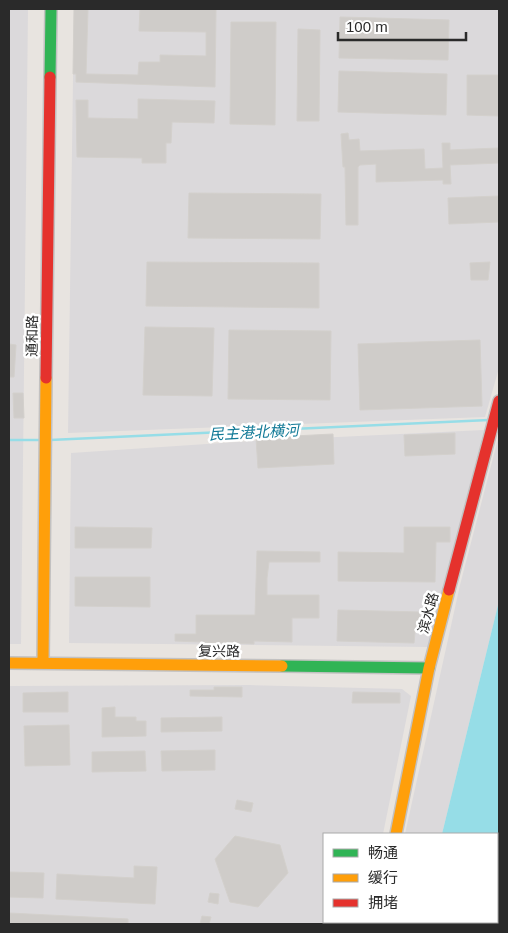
<svg xmlns="http://www.w3.org/2000/svg" width="508" height="933" font-family="Arial,'Noto Sans SC',sans-serif">
  <style>
    .industrial { fill: #dbd9db }
    .water { fill: #96dde7 }
    .lines { fill: none; stroke-linecap: round; stroke-linejoin: round }
    .stream { stroke: #96dde7; stroke-width: 2.5 }
    .building { fill: #cfccc9; stroke: #d3d0cc }
    .fast-casing { stroke: #c2c1c1; stroke-width: 14 }
    .slow-casing { stroke: #c2c1c1; stroke-width: 14 }
    .jam-casing { stroke: #c2c1c1; stroke-width: 14 }
    .fast { stroke: #30b455; stroke-width: 11 }
    .slow { stroke: #ff9f0a; stroke-width: 11 }
    .jam { stroke: #e5322d; stroke-width: 11 }
    .labels { text-anchor: middle; dominant-baseline: central; stroke-width: 5; stroke-linejoin: round; paint-order: stroke }
    .street-label { font-size: 14px; fill: #2a2a2a; stroke: #fff }
    .water-label { font-size: 15px; font-style: italic; fill: #127a97; stroke: #fff }
  </style>
  <rect width="100%" height="100%" fill="#e8e4e0"/>
  <!-- industrial -->
  <path class="industrial" d="M9,9H28L21,644H9Z
    M74,9H499V368L485,417L68,433Z
    M484,430L428,647L69,643L71,453L252,441Z
    M499,435V601L442,834H405L460,585Z
    M249,685L402,689L411,696L383,834H324V922H364V924H9V686Z"/>
  <!-- water -->
  <path class="water" d="M499,601V924H420L421,922H497V834H442Z"/>
  <g class="lines">
    <!-- stream -->
    <path class="stream" d="M9,440H42
      M50,440L489,420"/>
  </g>
  <!-- building -->
  <path class="building" d="M74,9H88L86,74L138,75L139,62H160V55L206,56V32L139,31L140,9H216L215,87L76,82V74H73Z
    M340,17L449,20L448,60L339,58Z
    M231,22H276L275,125L230,124Z
    M298,29L320,30L319,121H297Z
    M339,71L447,74L446,115L338,112Z
    M467,75H499V116L467,115Z
    M138,99L215,101L214,123L172,122L171,143H166V163H142V158L77,157L76,100H88V118L138,119Z
    M348,133L349,140L359,139L360,151L424,149L425,169L443,168L442,143H450V150L499,148V163L450,165L451,184H443V180L376,182V164L360,165L358,167V225H346L345,167H343L341,134Z
    M189,193L321,194L320,239L188,238Z
    M499,196V222L449,224L448,198Z
    M147,262L319,263V308L146,306Z
    M490,262L488,280H471L470,263Z
    M145,327L214,328L212,396L143,395Z
    M229,330L331,331L330,400L228,399Z
    M480,340L482,406L360,410L358,344Z
    M9,344L16,345L14,377H9Z
    M13,393H23L24,418H14Z
    M455,433V454L405,456L404,435Z
    M333,434L334,464L258,468L256,438Z
    M75,527L152,528L151,548H75Z
    M404,527H450V542H436L435,582L338,581V552L404,553Z
    M257,551L320,552V562H269L267,578V595H319V618H292V642L254,641V644L175,641V634H196V615H255Z
    M75,577H150V607L75,606Z
    M338,610L420,612V632H415L414,643L337,641Z
    M214,687H242V697L190,696V690H214Z
    M68,692V712H23V693Z
    M353,692L400,693V703H352Z
    M115,707V717H136V721H146V736L102,737V708Z
    M222,717V731L161,732V718Z
    M69,725L70,765L25,766L24,726Z
    M215,750V770L162,771L161,751Z
    M145,751L146,771L92,772V752Z
    M237,800L253,803L251,812L235,809Z
    M235,836L280,845L288,873L258,907L230,902L215,859Z
    M134,866L157,867L155,904L56,899L57,874L134,878Z
    M9,872L44,873L43,898L9,897Z
    M210,893L219,894L218,904L208,902Z
    M9,913L128,919V924H9Z
    M202,916L211,917L209,924H200Z"/>
  <g class="lines">
    <!-- fast casing -->
    <g class="fast-casing">
      <path id="fast" d="M50,77L51,9
        M282,666L429,668
        M378,922V924"/>
    </g>
    <!-- slow casing -->
    <g class="slow-casing">
      <path id="slow" d="M9,663L282,666
        M43,663L46,378
        M396,834L429,668L449,590"/>
    </g>
    <!-- jam casing -->
    <g class="jam-casing">
      <path id="jam" d="M46,378L50,77
        M449,590L499,401"/>
    </g>
    <!-- fast -->
    <use href="#fast" class="fast"/>
    <!-- slow -->
    <use href="#slow" class="slow"/>
    <!-- jam -->
    <use href="#jam" class="jam"/>
  </g>
  <g class="labels">
    <!-- street labels -->
    <g class="street-label">
      <text transform="translate(32 336) rotate(-89)">通和路</text>
      <text transform="translate(428 613) rotate(-75)">滨水路</text>
      <text transform="translate(219 651) rotate(1)">复兴路</text>
    </g>
    <!-- water labels -->
    <g class="water-label">
      <text transform="translate(254 432) rotate(-3)">民主港北横河</text>
    </g>
  </g>
  <!-- border -->
  <rect width="508" height="933" fill="none" stroke="#2a2a2a" stroke-width="20"/>
  <!-- legend -->
  <rect x="323" y="833" width="175" height="90" fill="#ffffff" stroke="#aaaaaa"/>
  <rect x="333" y="849" width="25" height="8" fill="#30b455" stroke="#aaaaaa"/>
  <text x="368" y="858" font-size="15" fill="#2a2a2a">畅通</text>
  <rect x="333" y="874" width="25" height="8" fill="#ff9f0a" stroke="#aaaaaa"/>
  <text x="368" y="883" font-size="15" fill="#2a2a2a">缓行</text>
  <rect x="333" y="899" width="25" height="8" fill="#e5322d" stroke="#aaaaaa"/>
  <text x="368" y="908" font-size="15" fill="#2a2a2a">拥堵</text>
  <!-- scale -->
  <path d="M338 32v8h128v-8" fill="none" stroke="#2a2a2a" stroke-width="2.5"/>
  <text x="346" y="32" font-size="15" fill="#2a2a2a" stroke="#ffffff" stroke-width="4" paint-order="stroke">100 m</text>
</svg>
